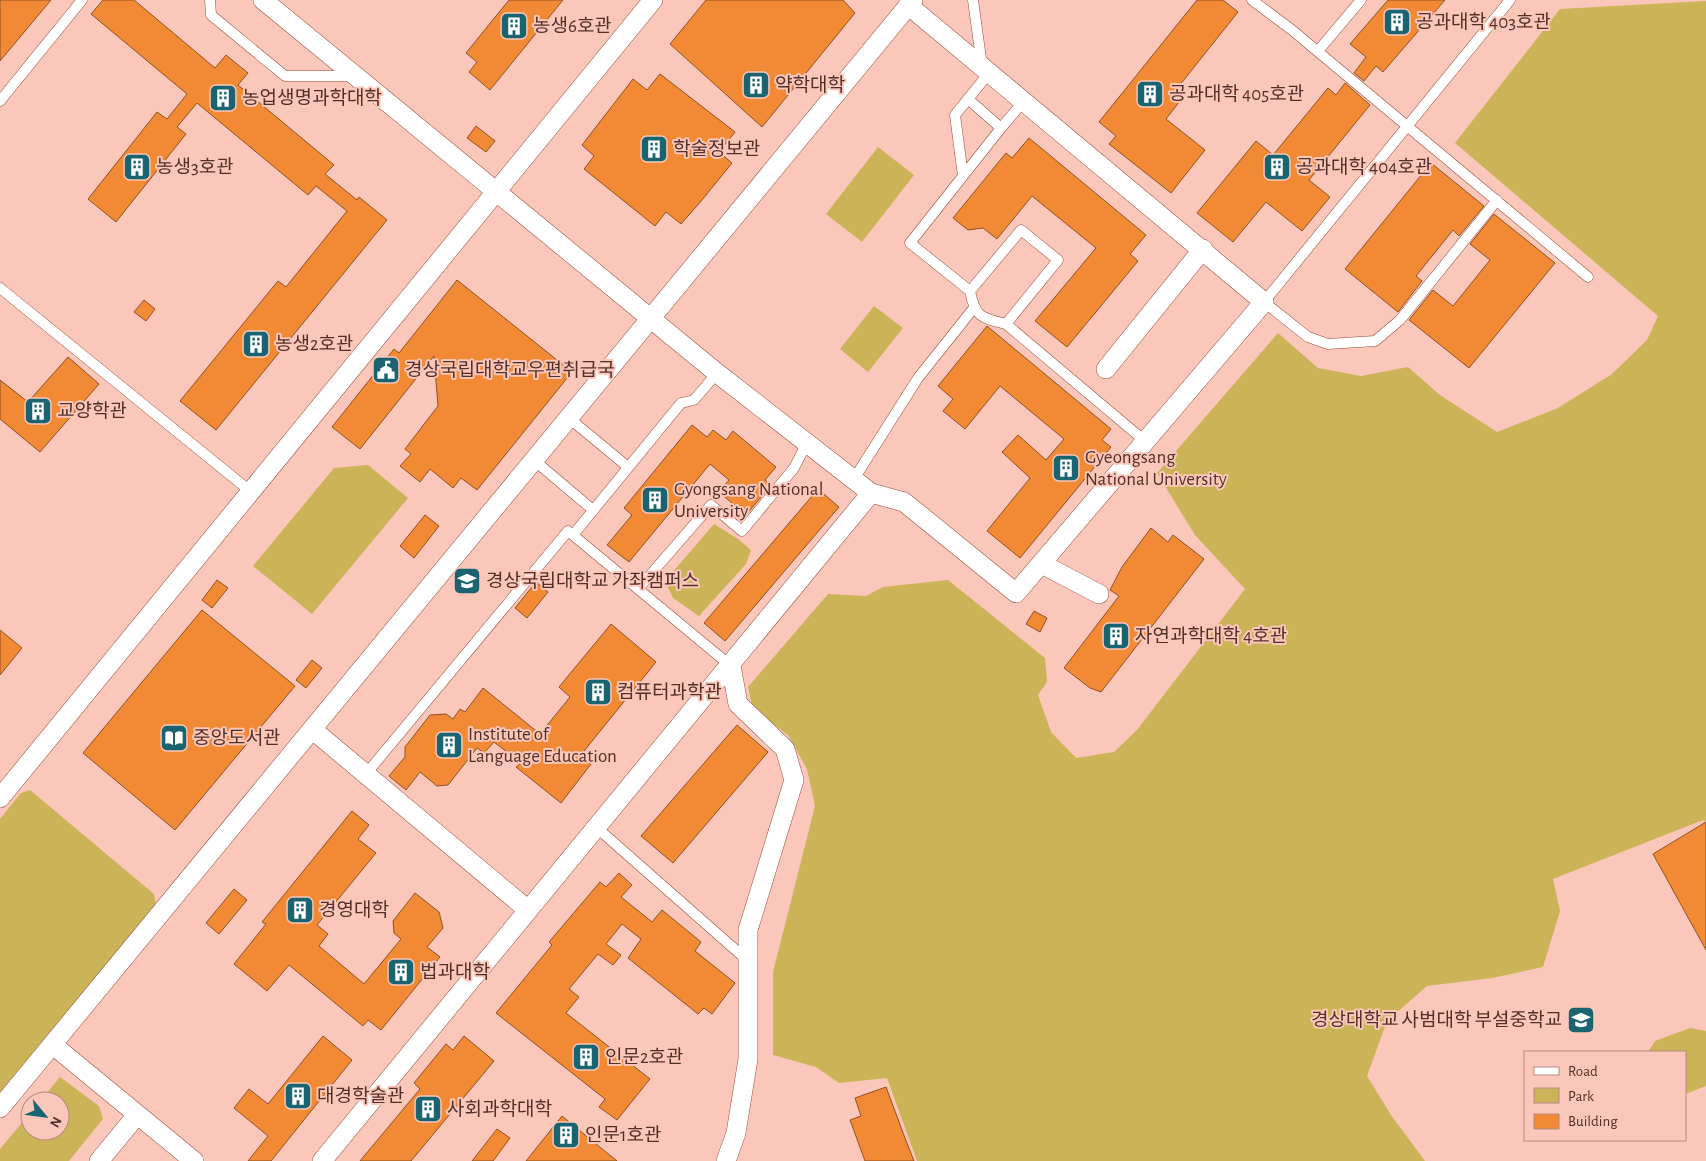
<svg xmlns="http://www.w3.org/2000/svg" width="1706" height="1161" font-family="'Alegreya Sans','Noto Sans KR',sans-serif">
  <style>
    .green { fill: #cbb358 }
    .building { fill: #f28935; stroke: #8f5121 }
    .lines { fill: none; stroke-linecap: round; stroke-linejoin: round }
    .lane-casing { stroke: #974d3b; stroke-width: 11 }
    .street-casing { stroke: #974d3b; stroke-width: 20 }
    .lane { stroke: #fff; stroke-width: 10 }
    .street { stroke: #fff; stroke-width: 19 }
    .labels { text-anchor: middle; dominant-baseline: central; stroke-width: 4; stroke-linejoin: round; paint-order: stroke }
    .poi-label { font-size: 19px; fill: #523028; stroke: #fbc7ba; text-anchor: start }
  </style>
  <rect width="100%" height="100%" fill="#fbc7ba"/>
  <!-- green -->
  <path class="green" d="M1706,1V822L1703,820L1553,879L1560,911L1543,967L1492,978L1427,986L1387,1021L1367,1076L1391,1115L1425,1161H917L887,1078L839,1083L816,1067L773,1055V972L815,806L807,769L788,735L753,709L748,687L828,594L866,596L883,587L948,580L1045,658L1047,682L1038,695L1051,732L1076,758L1114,752L1137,730L1245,589L1195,535L1157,473L1278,333L1318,368L1361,376L1408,367L1440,395L1497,432L1558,408L1612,374L1647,340L1658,316L1455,143L1560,9Z
    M878,147L914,175L862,242L826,214Z
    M874,306L903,328L868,372L840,349Z
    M368,465L408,498L312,614L253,566L334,468Z
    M714,524L738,539L751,550L746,564L699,616L673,598L665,581Z
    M30,790L154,894L156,905L0,1092V819L21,793Z
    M1690,1028L1706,1031V1086L1685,1094V1052H1648L1655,1041Z
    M60,1077L99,1106L103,1119L69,1161H0V1149L30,1113V1131H60V1101H40Z"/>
  <!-- building -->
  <path class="building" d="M0,0H51L0,61Z
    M103,0H134L215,68L226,55L248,73L238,85L334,165L325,174L357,200L359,197L387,220L216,430L180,401L278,281L286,287L347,211L316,186L308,195L197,103L177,127L186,134L116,222L88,199L157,112L167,119L187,94L91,14Z
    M509,0H563L490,90L469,72L477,62L466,53Z
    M706,0H843L855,13L762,127L670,44Z
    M1197,0H1223L1238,12L1175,91L1183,97L1166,119L1205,150L1171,193L1109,144L1116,136L1099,122Z
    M1388,0H1445L1383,72L1376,66L1364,81L1354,73L1366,57L1350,44Z
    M660,74L735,132L719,152L732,163L702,200L681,224L666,212L655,226L584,169L594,156L582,145L633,79L647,90Z
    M1345,83L1370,105L1309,180L1330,197L1302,231L1266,202L1233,242L1197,213L1256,141L1273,155L1328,88L1336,95Z
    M476,126L495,141L486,152L467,138Z
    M1029,138L1146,235L1130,254L1138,261L1067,347L1035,321L1096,248L1032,196L997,239L983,228L968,230L953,218L1006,153L1012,158Z
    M1431,163L1484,206L1459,236L1453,230L1416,276L1422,281L1398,312L1345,269Z
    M1494,214L1555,263L1469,368L1409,320L1433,290L1453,306L1490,260L1470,244Z
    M457,280L572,372L477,490L461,478L453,488L430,469L420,482L400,466L411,454L405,449L438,406L434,356L360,449L332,427L394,349L399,353Z
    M144,300L155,309L146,321L134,312Z
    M987,326L1111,429L1102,440L1111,447L1020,558L987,531L1030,478L1002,452L1018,435L1046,460L1064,439L1000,386L965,429L943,411L953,399L938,386Z
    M68,357L99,384L40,452L0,419V380L28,402Z
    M692,425L707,437L713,430L726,440L733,431L776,467L765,480L771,485L746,515L719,492L729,480L710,464L629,562L607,545L632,515L624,508Z
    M818,489L839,507L725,641L704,623Z
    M425,515L439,526L414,558L400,546Z
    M1151,528L1168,542L1173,535L1204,559L1101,692L1090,688L1064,668L1119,596L1110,590L1122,567Z
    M217,580L228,588L212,608L202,600Z
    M536,582L548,592L527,618L515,608Z
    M202,610L295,686L175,830L83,753Z
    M1034,611L1047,618L1040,632L1026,624Z
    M611,624L656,662L580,756L591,764L561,803L516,767L521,763L494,742L484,753L477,748L448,785L437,786L420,772L406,790L389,776L405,757V747L430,715L446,714L453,719L460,709L465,712L483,688L540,734L570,697L559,687Z
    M0,630L22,648L0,675Z
    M312,660L322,668L306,688L296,680Z
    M737,725L768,752L673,863L641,836Z
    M352,811L369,825L358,839L376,853L317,925L328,934L319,946L364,984L401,939L394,933L393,921L415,893L439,912L443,928L427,947L440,957L381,1030L368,1020L363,1026L289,965L267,991L234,964L266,924L262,922Z
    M1706,822V950L1653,854Z
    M619,873L632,885L621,897L652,922L662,910L701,942L695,951L735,983L712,1014L704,1008L698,1014L628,958L641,939L622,924L606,944L621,955L613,965L598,954L569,989L579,997L566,1013L650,1079L617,1120L599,1107L605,1099L496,1013L552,945L549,942L600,882L606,887Z
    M234,889L247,900L219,934L206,923Z
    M323,1036L352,1060L271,1161H248L268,1136L234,1108L249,1089L268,1104Z
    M464,1036L494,1061L411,1161H360L420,1089L414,1083L446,1044L453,1050Z
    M886,1087L905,1138L914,1161H865L850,1120L861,1116L855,1098Z
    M562,1116L590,1139L617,1161H526Z
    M497,1129L510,1138L493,1161H472Z"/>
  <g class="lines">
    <!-- lane casing -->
    <g class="lane-casing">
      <path id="lane" d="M210,0L211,15L285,76H353
        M973,0L982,66
        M1252,0L1292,30L1588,277
        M1318,51L1361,0
        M968,99L989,73
        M0,101L82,0
        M963,176L1001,128
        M1497,200L1400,320L1375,341L1328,344L1308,337L1264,302L1510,0
        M0,288L250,491
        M970,291L910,243L963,176L955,115L968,99L1001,128L1023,102
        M1006,324L1058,260L1021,230L970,291C975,317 981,318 1006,324L1146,442
        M570,419L628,467
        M535,461L593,510
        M854,479L918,378L973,309
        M573,535L681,403L694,400L717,373
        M638,589L711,505L742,531L794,468L807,443
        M366,774L568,531L731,666
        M596,827L747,960"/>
    </g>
    <!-- street casing -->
    <g class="street-casing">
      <path id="street" d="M263,0L717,373L871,493L904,502L1016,593L1264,302L908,5
        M1106,369L1203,249
        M1042,564L1099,594
        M313,730L528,910
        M0,798L653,0
        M53,1045L194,1161
        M0,1108L913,0
        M99,1161L137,1115
        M322,1161L871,493
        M726,1161L736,1133L748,1059V930L794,780L785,749L738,704L731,666"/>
    </g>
    <!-- lane -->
    <use href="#lane" class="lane"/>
    <!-- street -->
    <use href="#street" class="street"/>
  </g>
  <!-- icons -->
  <defs>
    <g id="building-square" transform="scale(1.4375)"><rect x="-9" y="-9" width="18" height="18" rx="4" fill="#1a6371" stroke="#fbc7ba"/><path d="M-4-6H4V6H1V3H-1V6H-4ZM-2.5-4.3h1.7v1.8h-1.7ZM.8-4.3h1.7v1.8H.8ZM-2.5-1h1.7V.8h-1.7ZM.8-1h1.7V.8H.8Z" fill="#fff"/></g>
    <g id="civic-square" transform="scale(1.4375)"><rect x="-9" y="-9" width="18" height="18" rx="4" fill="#1a6371" stroke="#fbc7ba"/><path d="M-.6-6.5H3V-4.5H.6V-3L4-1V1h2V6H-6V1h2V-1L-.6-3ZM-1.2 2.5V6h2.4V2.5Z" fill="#fff"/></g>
    <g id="university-square" transform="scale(1.4375)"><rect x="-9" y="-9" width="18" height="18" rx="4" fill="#1a6371" stroke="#fbc7ba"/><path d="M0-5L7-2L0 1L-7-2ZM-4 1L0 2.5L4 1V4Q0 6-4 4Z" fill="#fff"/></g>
    <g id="library-square" transform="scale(1.4375)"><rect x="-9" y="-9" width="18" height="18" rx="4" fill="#1a6371" stroke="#fbc7ba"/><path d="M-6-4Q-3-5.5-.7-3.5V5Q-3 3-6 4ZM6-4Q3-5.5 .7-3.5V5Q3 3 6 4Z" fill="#fff"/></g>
    <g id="school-square" transform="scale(1.4375)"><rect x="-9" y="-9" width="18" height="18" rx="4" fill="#1a6371" stroke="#fbc7ba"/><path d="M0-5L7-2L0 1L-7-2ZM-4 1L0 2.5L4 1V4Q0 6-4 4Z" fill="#fff"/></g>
  </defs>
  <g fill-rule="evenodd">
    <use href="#building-square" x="1397" y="22"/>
    <use href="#building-square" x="514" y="26"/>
    <use href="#building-square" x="756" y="85"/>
    <use href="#building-square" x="1150" y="94"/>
    <use href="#building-square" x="223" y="98"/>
    <use href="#building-square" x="654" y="149"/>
    <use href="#building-square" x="137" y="167"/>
    <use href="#building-square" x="1277" y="167"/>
    <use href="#building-square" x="256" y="344"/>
    <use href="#civic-square" x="386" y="370"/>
    <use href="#building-square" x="38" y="411"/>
    <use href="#building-square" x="1066" y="468"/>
    <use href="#building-square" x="655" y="500"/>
    <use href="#university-square" x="467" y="581"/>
    <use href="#building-square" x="1116" y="636"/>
    <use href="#building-square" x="598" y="692"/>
    <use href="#library-square" x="174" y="738"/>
    <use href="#building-square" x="449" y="745"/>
    <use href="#building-square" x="300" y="910"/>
    <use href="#building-square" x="401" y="972"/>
    <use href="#school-square" x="1581" y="1020"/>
    <use href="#building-square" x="586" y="1057"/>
    <use href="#building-square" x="298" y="1096"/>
    <use href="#building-square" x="428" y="1109"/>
    <use href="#building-square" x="566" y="1135"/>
  </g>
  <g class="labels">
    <!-- poi labels -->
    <g class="poi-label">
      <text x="1416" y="22">공과대학 403호관</text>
      <text x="533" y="26">농생6호관</text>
      <text x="775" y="85">약학대학</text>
      <text x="1169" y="94">공과대학 405호관</text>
      <text x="242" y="98">농업생명과학대학</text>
      <text x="673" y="149">학술정보관</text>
      <text x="156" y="167">농생3호관</text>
      <text x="1296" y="167">공과대학 404호관</text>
      <text x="275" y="344">농생2호관</text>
      <text x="405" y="370">경상국립대학교우편취급국</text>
      <text x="57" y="411">교양학관</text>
      <text x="1085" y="457">Gyeongsang<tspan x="1085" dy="22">National University</tspan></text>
      <text x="674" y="489">Gyongsang National<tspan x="674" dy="22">University</tspan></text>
      <text x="486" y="581">경상국립대학교 가좌캠퍼스</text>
      <text x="1135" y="636">자연과학대학 4호관</text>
      <text x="617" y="692">컴퓨터과학관</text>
      <text x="468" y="734">Institute of<tspan x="468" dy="22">Language Education</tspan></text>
      <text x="193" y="738">중앙도서관</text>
      <text x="319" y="910">경영대학</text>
      <text x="420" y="972">법과대학</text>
      <text x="1562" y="1020" text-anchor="end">경상대학교 사범대학 부설중학교</text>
      <text x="605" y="1057">인문2호관</text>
      <text x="317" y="1096">대경학술관</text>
      <text x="447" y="1109">사회과학대학</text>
      <text x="585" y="1135">인문1호관</text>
    </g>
  </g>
  <!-- legend -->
  <rect x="1524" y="1051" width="162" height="90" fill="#fbc7ba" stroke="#b78b80"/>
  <rect x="1534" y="1067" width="25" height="8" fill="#ffffff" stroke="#b78b80"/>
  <text x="1568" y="1076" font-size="15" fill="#523028">Road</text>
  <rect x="1534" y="1088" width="25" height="15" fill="#cbb358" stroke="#b78b80"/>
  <text x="1568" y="1101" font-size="15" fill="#523028">Park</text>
  <rect x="1534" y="1114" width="25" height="15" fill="#f28935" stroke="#b78b80"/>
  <text x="1568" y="1126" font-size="15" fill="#523028">Building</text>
  <!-- north arrow -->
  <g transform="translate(45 1116) rotate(119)"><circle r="24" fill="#fbc7ba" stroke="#b78b80"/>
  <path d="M0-4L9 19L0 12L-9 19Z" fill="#1a6371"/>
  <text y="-8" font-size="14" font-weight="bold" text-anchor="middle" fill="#523028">N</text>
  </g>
</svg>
